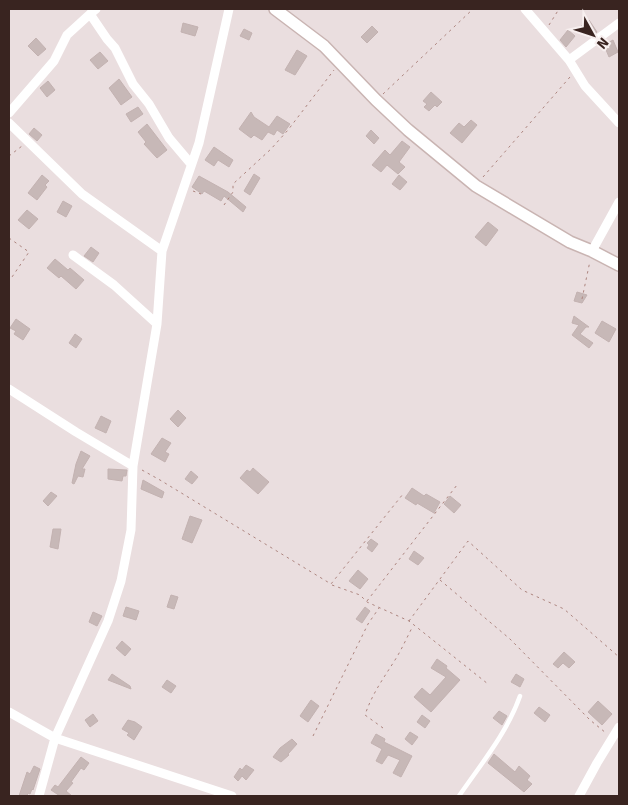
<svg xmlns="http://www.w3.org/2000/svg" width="628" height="805" font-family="Signika,sans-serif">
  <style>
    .building { fill: #c7b8b7; stroke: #c3b2b1 }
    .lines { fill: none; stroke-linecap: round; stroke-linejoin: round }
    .secondary-casing { stroke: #c9b4b2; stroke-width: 14 }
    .path { stroke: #ad857f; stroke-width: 1; stroke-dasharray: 2.5 4; stroke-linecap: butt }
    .lane { stroke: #fff; stroke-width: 4.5 }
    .street { stroke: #fff; stroke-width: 9 }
    .secondary { stroke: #fff; stroke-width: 11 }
  </style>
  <rect width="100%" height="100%" fill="#eadedf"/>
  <!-- building -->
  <path class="building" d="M589,20L597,32L589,37L581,26Z
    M183,23L198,27L195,36L181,32Z
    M372,26L378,32L367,43L361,37Z
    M244,29L252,33L249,40L240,36Z
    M568,30L575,36L566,47L560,40Z
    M36,38L46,49L38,56L28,46Z
    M613,40L618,52L609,57L604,45Z
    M297,50L307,56L295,75L285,70Z
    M100,52L108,61L98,69L90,60Z
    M119,79L132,97L121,105L109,88Z
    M48,81L55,90L47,97L40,88Z
    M431,92L442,102L437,107L435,105L429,111L424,107L427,104L423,101Z
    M138,107L143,114L131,122L126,114Z
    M251,112L254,117L269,127L277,116L290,124L283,134L277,130L274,135L268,132L262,140L254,135L251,138L239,129Z
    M471,120L477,125L462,143L450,133L459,123L464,127Z
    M147,124L167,150L157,158L144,144L146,142L138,132Z
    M34,128L42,135L37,141L29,134Z
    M371,130L379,138L374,144L366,136Z
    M402,141L410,147L399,162L405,167L398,174L387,165L381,172L372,165L385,150L390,155Z
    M214,147L233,160L229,167L218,160L214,166L205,160Z
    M254,174L260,178L250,195L244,191Z
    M42,175L49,181L45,185L47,187L37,200L28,193Z
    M399,175L407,182L400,190L392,184Z
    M199,176L228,192L246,207L243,212L224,196L221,201L204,191L202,194L192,187Z
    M63,201L72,206L66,217L57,212Z
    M27,210L38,219L29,229L18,220Z
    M488,222L498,230L486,246L475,237Z
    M91,247L99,253L93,262L84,256Z
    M55,259L68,270L70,268L84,280L76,289L61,276L59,278L47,268Z
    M577,292L587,295L582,303L574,301Z
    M574,316L589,327H586L580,334L593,343L589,348L572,335L579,325L572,323Z
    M16,319L30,329L23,340L14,334L16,331L10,328Z
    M602,321L616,329L609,342L595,333Z
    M75,334L82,339L76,348L69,343Z
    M178,410L186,418L178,427L170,419Z
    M101,416L111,421L106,433L95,428Z
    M162,438L171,443L165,452L169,454L165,462L151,454Z
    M81,451L90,456L82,469H85L83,477L78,476L74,484L72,483L76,464Z
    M253,468L269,482L258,494L240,478L247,470L250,472Z
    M108,469L127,470L126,476H123L122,481L108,479Z
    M191,471L198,477L192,484L185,479Z
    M143,480L164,492L162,498L141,489Z
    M412,488L424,496L426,494L440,502L434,513L417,503L416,505L405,498Z
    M51,492L57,496L48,506L43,501Z
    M450,496L461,505L454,513L444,504Z
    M190,516L202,520L192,543L182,539Z
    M53,529H61L58,549L50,547Z
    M371,539L378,544L372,552L367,548L369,545L367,543Z
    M414,551L424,558L418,565L409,559Z
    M358,570L368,579L360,589L349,581Z
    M171,595L178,597L174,609L167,607Z
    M126,607L139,611L136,620L123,616Z
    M365,607L370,611L362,623L356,619Z
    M93,612L102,616L97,626L89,622Z
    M122,641L131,649L125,656L116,648Z
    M564,652L575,662L569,668L563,663L558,668L553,664Z
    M437,659L447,666L446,668L460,680L431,712L414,697L422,688L430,695L446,677L431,668Z
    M112,674L130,686L131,689L108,680Z
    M516,674L524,679L520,687L511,682Z
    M167,680L176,686L171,693L162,687Z
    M311,700L319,706L308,722L300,716Z
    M598,701L612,714L602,725L588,712Z
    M539,707L550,715L545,722L534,713Z
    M499,711L507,716L502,725L493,718Z
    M93,714L98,721L90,727L85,720Z
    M422,715L430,721L425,728L417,722Z
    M128,720L135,722L142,727L134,740L127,735L129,733L122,729Z
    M410,732L418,737L412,745L405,739Z
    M376,734L385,739L384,742L412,756L401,777L393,773L400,760L388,755L382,764L376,761L382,749L371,743Z
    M292,739L297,744L288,754L289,755L281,762L273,757L280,748Z
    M494,754L515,772L519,766L530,776L527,780L532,784L524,792L488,763Z
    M81,757L89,763L84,770L81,768L71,782L73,783L66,791L72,796H60L51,790L55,785L58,787Z
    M246,765L254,770L246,780L242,776L238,781L234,777L240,768L242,770Z
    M34,766L40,769L33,790L32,789L30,794L28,793L27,796H19L27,772L30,774Z"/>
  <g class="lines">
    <!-- secondary casing -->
    <g class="secondary-casing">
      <path id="secondary" d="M275,9L324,46L376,100L408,130L476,186L570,242L592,251L619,265"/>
    </g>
    <!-- path -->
    <path class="path" d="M549,25L559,9
      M383,94L473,9
      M9,156L22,146
      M483,177L570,77
      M193,191L201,194
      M224,205L233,192V184L271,149L288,130L334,70
      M9,238L29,252L12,277L9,276
      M582,299L590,261
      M142,470L160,480L331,584L403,494
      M440,580L510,639L590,720L606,733
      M332,585L360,595L367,602L409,621L488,684
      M367,601L457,485
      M409,621L468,541L522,590L564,609L619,657
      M383,728L365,715C372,694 383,679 395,660C402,649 407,637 413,626
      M313,736L368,624L379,608"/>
    <!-- lane -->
    <path class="lane" d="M459,796C481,764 507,733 520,696"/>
    <!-- street -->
    <path class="street" d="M96,9L90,14L107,39L115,48L133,84L149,104L169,138L191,164
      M525,9L569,60L585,86L619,123
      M569,60L619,23
      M9,113L54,61L67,35L90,14
      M9,123L82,194L162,251
      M592,251L619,202
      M73,255L114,285L157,324
      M9,389L76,432L133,466
      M9,712L55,738L232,796
      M39,796L55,738L108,621L121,581L131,530L133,466L157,324L162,251L199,143L229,9
      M579,796L597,763L619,727"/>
    <!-- secondary -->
    <use href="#secondary" class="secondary"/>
  </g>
  <!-- border -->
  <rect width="628" height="805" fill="none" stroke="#392420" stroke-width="20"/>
  <!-- north arrow -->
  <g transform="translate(593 35) rotate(130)" stroke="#f7efef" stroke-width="4" paint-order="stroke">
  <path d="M0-4L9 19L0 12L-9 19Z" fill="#392420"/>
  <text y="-8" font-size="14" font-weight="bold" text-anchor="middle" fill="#392420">N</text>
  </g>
</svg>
